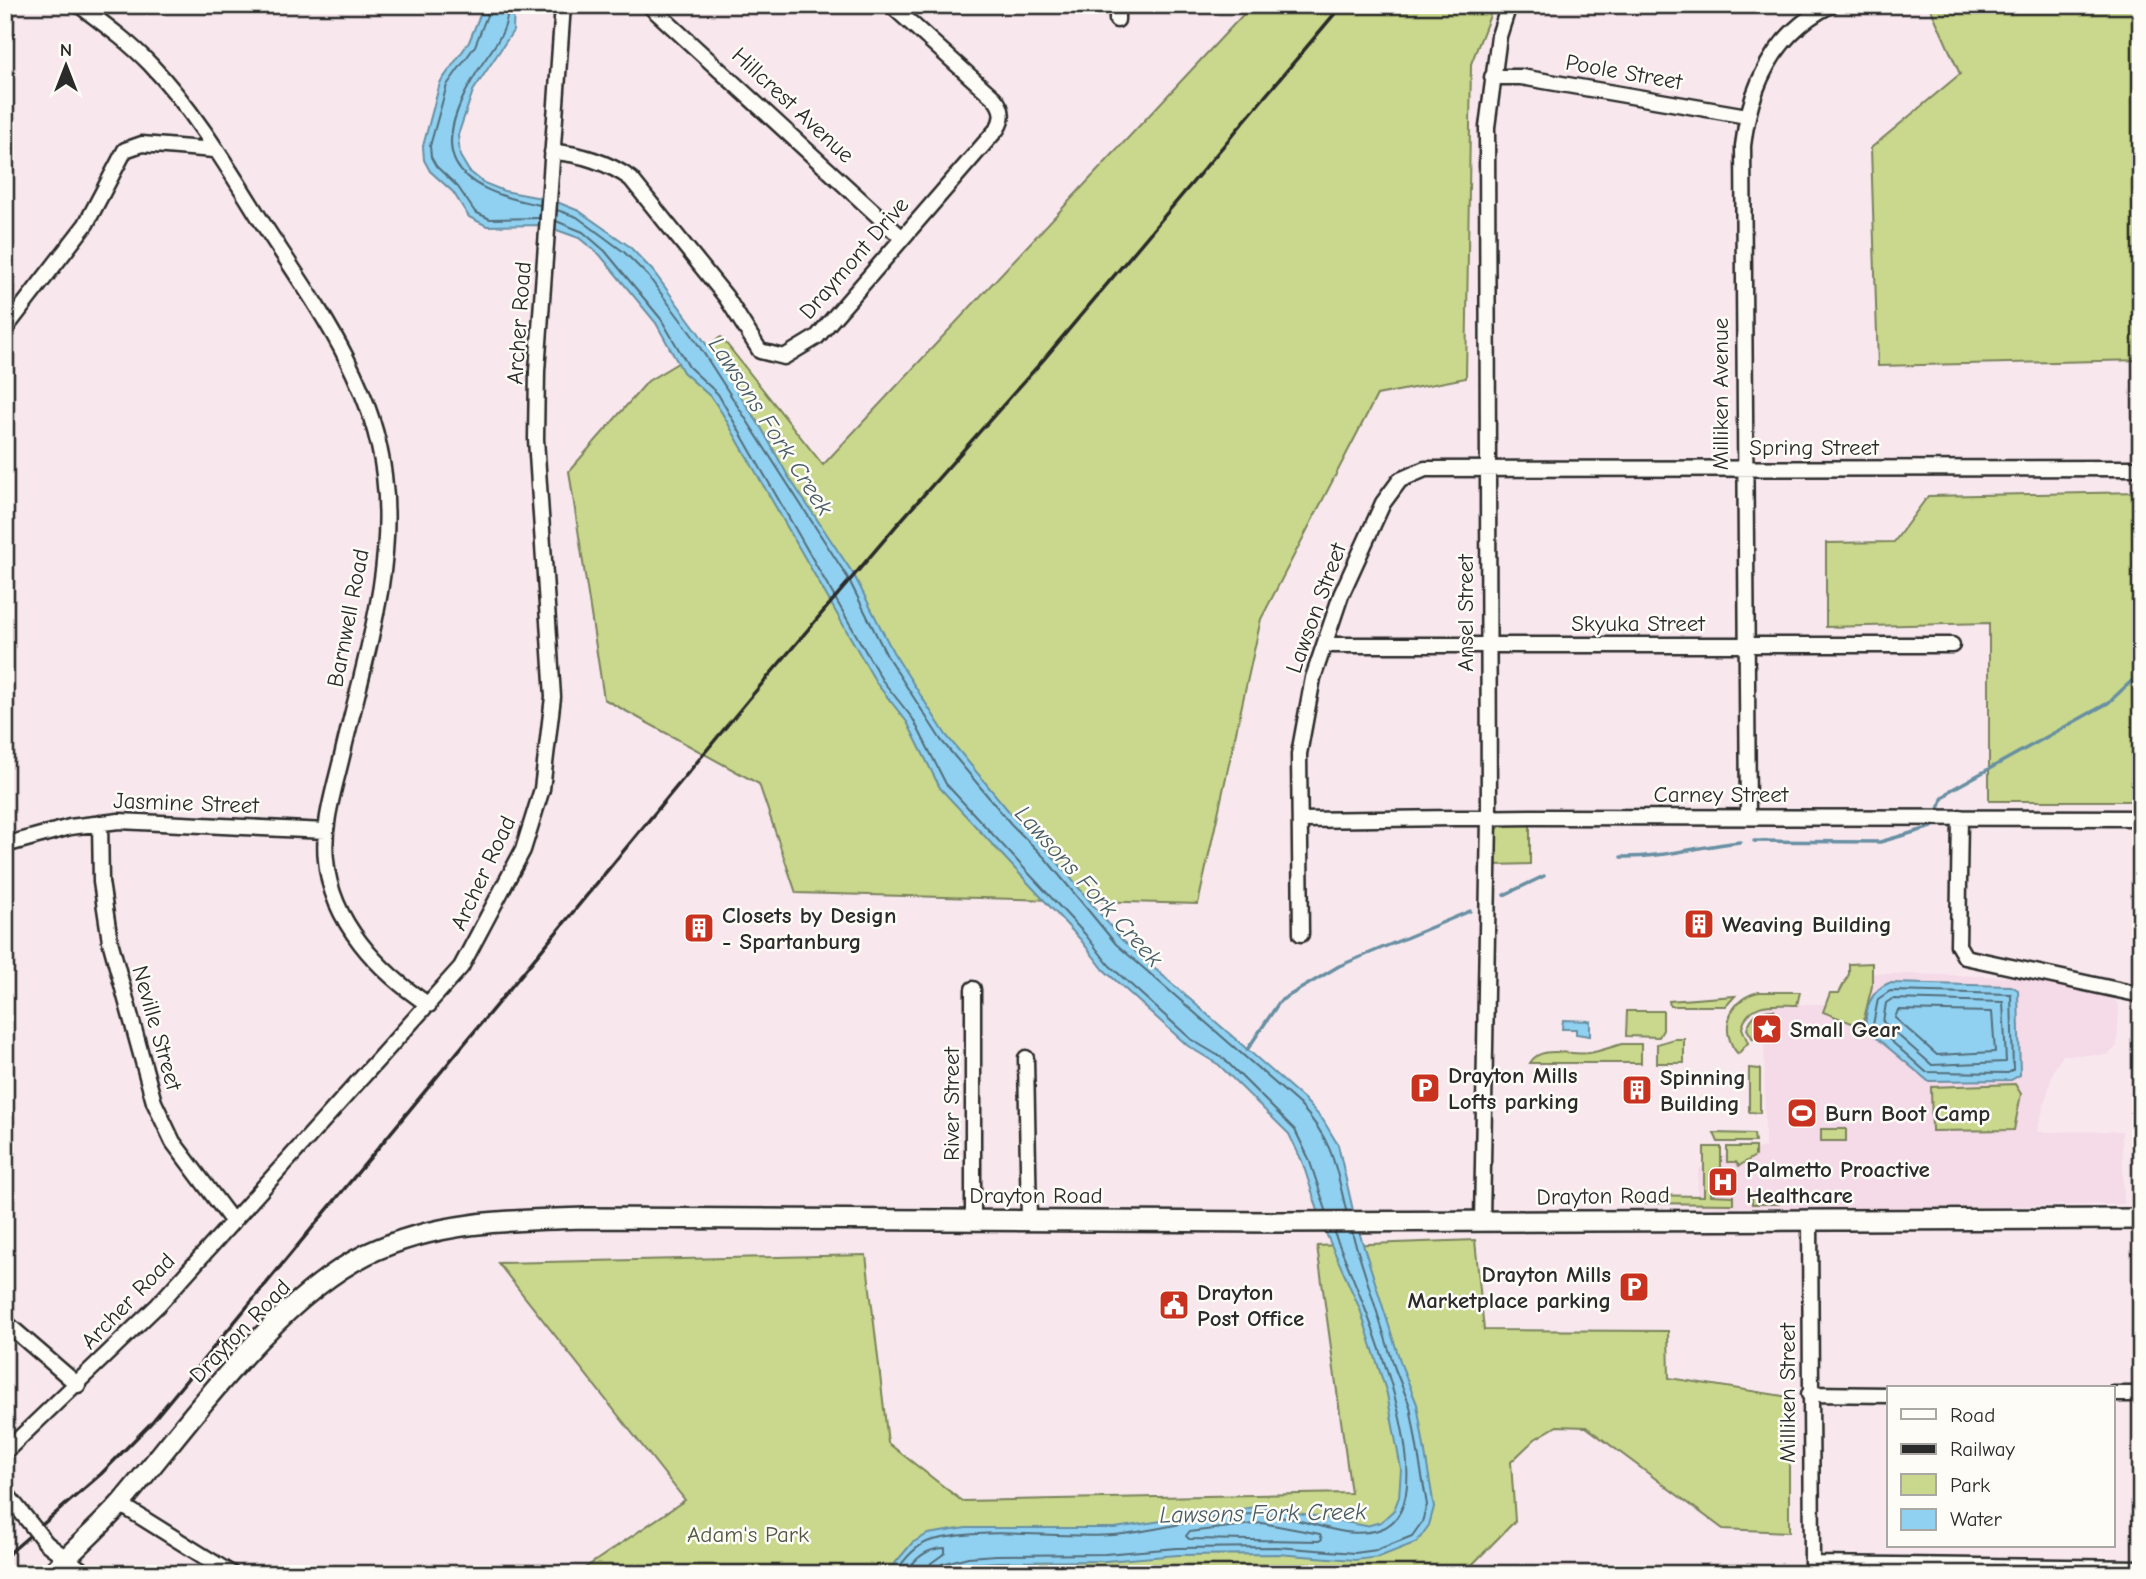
<svg xmlns="http://www.w3.org/2000/svg" width="2146" height="1579" font-family="'Comic Neue',sans-serif">
  <style>
    .built { fill: #f5dae7 }
    .green { fill: #c9d88c; stroke: #7a825c; stroke-width: 2 }
    .water { fill: #90d1f1; stroke: #688fa2; stroke-width: 2 }
    .lines { fill: none; stroke-linecap: round; stroke-linejoin: round }
    .shore { stroke: #536d7a; stroke-width: 2 }
    .stream { stroke: #688fa2; stroke-width: 3.5 }
    .minor-casing { stroke: #2b2b2b; stroke-width: 19 }
    .major-casing { stroke: #2b2b2b; stroke-width: 24 }
    .minor { stroke: #fdfcf7; stroke-width: 14 }
    .major { stroke: #fdfcf7; stroke-width: 19 }
    .rail { stroke: #2b2b2b; stroke-width: 3.5 }
    .minor-bridge-casing { stroke: #2b2b2b; stroke-width: 19; stroke-linecap: butt }
    .minor-bridge { stroke: #fdfcf7; stroke-width: 14 }
    .labels { text-anchor: middle; dominant-baseline: central; stroke-width: 5; stroke-linejoin: round; paint-order: stroke }
    .street-label { font-size: 23px; fill: #2b2b2b; stroke: #fdfcf7 }
    .poi-label { font-size: 23px; font-weight: bold; fill: #2b2b2b; stroke: #fdfcf7; text-anchor: start }
    .park-label { font-size: 23px; fill: #525643; stroke: #fdfcf7 }
    .water-label { font-size: 24px; font-style: italic; fill: #495d66; stroke: #fdfcf7 }
  </style>
  <rect width="100%" height="100%" fill="#f8e8ee"/>
  <filter id="ink" filterUnits="userSpaceOnUse"><feTurbulence type="fractalNoise" baseFrequency=".0143" numOctaves="2"/><feDisplacementMap in="SourceGraphic" scale="14" xChannelSelector="R" yChannelSelector="G"/><feConvolveMatrix kernelMatrix="1 2 1 2 8 2 1 2 1" color-interpolation-filters="sRGB"/></filter>
  <g filter="url(#ink)">
    <!-- built -->
    <path class="built" d="M1861,973L2028,977L2107,990L2119,1006L2117,1046L2108,1055H2063L2054,1069L2037,1132L2122,1131L2124,1204L1864,1209L1697,1206L1698,1170L1717,1157L1765,1147L1764,1005L1861,1003Z"/>
    <!-- green -->
    <path class="green" d="M1252,5H1494L1471,64L1466,378L1377,395L1261,619L1198,904L796,893L759,784L604,699L569,471L648,381L721,337L823,465Z
      M1929,5H2141V360L1878,366L1871,148L1960,74Z
      M2141,492V801H1989V623L1826,627V543L1894,542L1928,496Z
      M1503,824H1530V864L1495,865V831Z
      M1872,963V986L1862,1027L1823,1012L1830,993H1839L1849,974V964Z
      M1759,992H1800L1797,1005C1773,1005 1749,1000 1742,1028L1748,1043L1738,1054C1718,1031 1729,998 1759,992Z
      M1735,996L1726,1006H1670L1669,1001Z
      M1774,1010V1020L1762,1021L1759,1032L1753,1039L1747,1029C1752,1013 1759,1011 1774,1010Z
      M1627,1011H1663V1030L1659,1037L1626,1036Z
      M1674,1039H1684V1063H1657V1044Z
      M1622,1044H1641V1063H1530C1541,1044 1570,1056 1589,1053C1600,1051 1611,1047 1622,1044Z
      M1749,1068L1760,1069V1113L1749,1112Z
      M2015,1084L2021,1094L2014,1130L1932,1131L1931,1087Z
      M1821,1129H1846V1141H1821Z
      M1714,1133L1754,1134L1755,1142H1718Z
      M1704,1147H1721V1170L1711,1171V1195L1733,1196V1204L1636,1203V1195L1704,1196Z
      M1727,1147H1755V1156L1739,1166L1736,1162H1727Z
      M1752,1194H1779V1204H1752Z
      M1475,1240L1484,1330L1668,1331L1669,1378L1789,1397V1532L1723,1529L1586,1427L1557,1426L1535,1439L1511,1462L1515,1521L1463,1574H576L685,1500L498,1263L866,1255L888,1443L962,1501L1351,1493L1317,1246Z"/>
    <!-- water -->
    <path class="water" d="M484,5H514L513,31L473,91L458,135L460,156L469,171L484,183L504,191L552,200L579,211L629,246L653,271L698,332L762,429L788,476L854,575L893,652L946,735L1016,820L1050,853L1121,939L1304,1099L1323,1120L1338,1145L1355,1219L1402,1367L1417,1404L1434,1507L1429,1525L1417,1542L1379,1557L1355,1560L1277,1554L1178,1555L1105,1561L997,1562L970,1564L937,1574H886L912,1543L928,1534L966,1528H1115L1262,1506L1366,1526L1381,1522L1394,1510L1399,1497L1401,1469L1387,1394L1360,1309L1324,1229L1302,1161L1289,1134L1219,1065L1188,1046L1104,970L1080,939L940,788L907,722L877,684L722,413L712,398L683,372L656,323L600,255L579,238L543,225L487,226L469,217L453,192L430,171L424,160L423,146L440,83L469,42Z
      M1889,983L2011,986L2018,990L2020,1075L2011,1080L1928,1081L1866,1029C1864,1010 1871,990 1889,983Z
      M1563,1020L1590,1021V1036L1576,1034V1029H1562Z"/>
    <g class="lines">
      <!-- shore -->
      <path class="shore" d="M491,5L475,46L447,85L430,146L431,157L436,166L458,187L475,212L490,219L539,218
        M508,5C508,35 492,47 477,72C426,155 451,188 540,205
        M557,210L577,217L624,252L648,276L692,335L848,578L887,656L941,740L1011,824L1045,858L1116,944L1299,1104C1333,1141 1335,1163 1346,1210
        M556,221L583,232L605,251L661,319L689,367L718,394L882,680L913,719L946,784L1085,934L1109,965L1192,1040L1224,1059L1295,1130L1309,1159L1326,1210
        M1890,991L2011,994L2013,1070L2008,1073L1926,1072L1873,1025L1878,999Z
        M1892,999L2003,1002L2006,1062L1932,1065L1883,1022L1886,1003Z
        M1898,1010L1992,1012L1995,1052L1937,1055L1895,1018Z
        M1262,1523L1320,1534L1322,1539L1319,1541L1189,1539L1186,1536L1189,1532Z
        M894,1574C904,1560 916,1544 933,1540C992,1526 1054,1539 1114,1535C1162,1531 1212,1513 1261,1514C1300,1514 1342,1543 1381,1529C1454,1502 1354,1280 1334,1233
        M905,1574C914,1559 927,1548 945,1548V1553L931,1563L929,1574
        M937,1574L942,1564L968,1557L996,1555L1105,1554L1177,1548L1277,1547L1355,1553L1377,1550L1412,1536L1422,1522L1427,1505L1410,1406L1395,1369L1352,1233"/>
      <!-- stream -->
      <path class="stream" d="M1938,813L1942,799L1951,790L2108,703L2138,675L2141,660
        M1754,841L1880,842L1932,827L1934,823
        M1621,857C1662,858 1700,846 1740,842
        M1504,895L1544,876
        M1247,1050L1280,1001L1339,966L1470,911"/>
      <!-- minor casing -->
      <g class="minor-casing">
        <path id="minor" d="M79,5C104,24 129,42 150,64C193,109 227,166 260,219C312,300 372,377 384,475C396,569 364,661 343,752C335,787 322,824 326,860C331,922 379,972 429,1005
          M652,8L901,237
          M1117,20V5
          M1492,77H1521L1747,116
          M552,152C578,153 610,163 631,179L726,297L760,351L784,357L817,337L997,129C1004,118 1003,108 994,98L891,5
          M5,329L86,224L125,150L142,144L214,150
          M1324,645H1952
          M1748,817L1743,146C1750,85 1774,33 1831,5
          M1960,817L1958,945L1965,957L2141,995
          M1301,820L1531,817L2141,818
          M100,823L101,882L110,941L154,1102L173,1142L233,1222
          M5,845L70,827L119,821L326,831
          M1301,934L1299,754L1313,678L1341,595L1383,503L1400,480L1425,469L2141,468
          M973,989V1219
          M1026,1058L1029,1220
          M1810,1221L1812,1564L2141,1568
          M1482,1222L1489,818L1487,127L1499,36L1509,5
          M5,1322L78,1385
          M1809,1394L1889,1395
          M2113,1394H2141
          M5,1452L158,1305L461,967L523,850L542,789L553,697L536,439L537,371L563,5
          M120,1504L232,1574
          M46,1543L87,1574"/>
      </g>
      <!-- major casing -->
      <g class="major-casing">
        <path id="major" d="M51,1574C74,1549 100,1527 122,1502C189,1423 274,1300 367,1254C436,1221 511,1220 585,1218L1275,1222L2141,1219"/>
      </g>
      <!-- minor -->
      <use href="#minor" class="minor"/>
      <!-- major -->
      <use href="#major" class="major"/>
      <!-- rail -->
      <path class="rail" d="M5,1557L101,1474L151,1423L749,699L896,526L1044,359L1342,5"/>
      <!-- minor-bridge casing -->
      <g class="minor-bridge-casing">
        <path id="minor-bridge" d="M5,1492L46,1543"/>
      </g>
      <!-- minor-bridge -->
      <use href="#minor-bridge" class="minor-bridge"/>
    </g>
  </g>
  <!-- icons -->
  <defs>
    <g id="building-square" transform="scale(1.575)"><rect x="-9" y="-9" width="18" height="18" rx="4" fill="#c8321e" stroke="#fdfcf7"/><path d="M-4-6H4V6H1V3H-1V6H-4ZM-2.5-4.3h1.7v1.8h-1.7ZM.8-4.3h1.7v1.8H.8ZM-2.5-1h1.7V.8h-1.7ZM.8-1h1.7V.8H.8Z" fill="#fff"/></g>
    <g id="sight-square" transform="scale(1.575)"><rect x="-9" y="-9" width="18" height="18" rx="4" fill="#c8321e" stroke="#fdfcf7"/><path d="M0-6L1.8-2.2L6-1.7L2.9 1.2L3.7 5.4L0 3.3L-3.7 5.4L-2.9 1.2L-6-1.7L-1.8-2.2Z" fill="#fff"/></g>
    <g id="parking-square" transform="scale(1.575)"><rect x="-9" y="-9" width="18" height="18" rx="4" fill="#c8321e" stroke="#fdfcf7"/><path d="M-3.5-5.5H1a3.5 3.5 0 0 1 0 7H-1V5.5H-3.5ZM-1-3.4V-.6H.8a1.4 1.4 0 0 0 0-2.8Z" fill="#fff"/></g>
    <g id="stadium-square" transform="scale(1.575)"><rect x="-9" y="-9" width="18" height="18" rx="4" fill="#c8321e" stroke="#fdfcf7"/><path d="M0-5a6.5 5 0 1 0 0 10a6.5 5 0 1 0 0-10ZM-3.5-1.8h7v3.6h-7Z" fill="#fff"/></g>
    <g id="hospital-square" transform="scale(1.575)"><rect x="-9" y="-9" width="18" height="18" rx="4" fill="#c8321e" stroke="#fdfcf7"/><path d="M-5-5h3v3.5h4V-5h3V5h-3V1.5h-4V5h-3Z" fill="#fff"/></g>
    <g id="civic-square" transform="scale(1.575)"><rect x="-9" y="-9" width="18" height="18" rx="4" fill="#c8321e" stroke="#fdfcf7"/><path d="M-.6-6.5H3V-4.5H.6V-3L4-1V1h2V6H-6V1h2V-1L-.6-3ZM-1.2 2.5V6h2.4V2.5Z" fill="#fff"/></g>
  </defs>
  <g fill-rule="evenodd">
    <use href="#building-square" x="1699" y="924"/>
    <use href="#building-square" x="699" y="928"/>
    <use href="#sight-square" x="1767" y="1029"/>
    <use href="#parking-square" x="1425" y="1088"/>
    <use href="#building-square" x="1637" y="1090"/>
    <use href="#stadium-square" x="1802" y="1113"/>
    <use href="#hospital-square" x="1723" y="1182"/>
    <use href="#parking-square" x="1634" y="1287"/>
    <use href="#civic-square" x="1174" y="1305"/>
  </g>
  <g class="labels">
    <!-- street labels -->
    <g class="street-label">
      <text transform="translate(1624 72) rotate(10)">Poole Street</text>
      <text transform="translate(793 105) rotate(43)">Hillcrest Avenue</text>
      <text transform="translate(854 258) rotate(-49)">Draymont Drive</text>
      <text transform="translate(519 323) rotate(-86)">Archer Road</text>
      <text transform="translate(1720 394) rotate(-90)">Milliken Avenue</text>
      <text x="1814" y="447">Spring Street</text>
      <text transform="translate(1316 608) rotate(-70)">Lawson Street</text>
      <text transform="translate(1465 613) rotate(-90)">Ansel Street</text>
      <text transform="translate(348 618) rotate(-79)">Barnwell Road</text>
      <text x="1638" y="623">Skyuka Street</text>
      <text x="1721" y="794">Carney Street</text>
      <text transform="translate(186 803) rotate(2)">Jasmine Street</text>
      <text transform="translate(483 873) rotate(-65)">Archer Road</text>
      <text transform="translate(157 1028) rotate(74)">Neville Street</text>
      <text transform="translate(951 1104) rotate(-90)">River Street</text>
      <text x="1036" y="1195">Drayton Road</text>
      <text transform="translate(1603 1196) rotate(-1)">Drayton Road</text>
      <text transform="translate(128 1301) rotate(-46)">Archer Road</text>
      <text transform="translate(240 1331) rotate(-46)">Drayton Road</text>
      <text transform="translate(1787 1393) rotate(-90)">Milliken Street</text>
    </g>
    <!-- poi labels -->
    <g class="poi-label">
      <text x="722" y="915">Closets by Design<tspan x="722" dy="26">- Spartanburg</tspan></text>
      <text x="1722" y="924">Weaving Building</text>
      <text x="1790" y="1029">Small Gear</text>
      <text x="1448" y="1075">Drayton Mills<tspan x="1448" dy="26">Lofts parking</tspan></text>
      <text x="1660" y="1077">Spinning<tspan x="1660" dy="26">Building</tspan></text>
      <text x="1825" y="1113">Burn Boot Camp</text>
      <text x="1746" y="1169">Palmetto Proactive<tspan x="1746" dy="26">Healthcare</tspan></text>
      <text x="1611" y="1274" text-anchor="end">Drayton Mills<tspan x="1611" dy="26">Marketplace parking</tspan></text>
      <text x="1197" y="1292">Drayton<tspan x="1197" dy="26">Post Office</tspan></text>
    </g>
    <!-- park labels -->
    <g class="park-label">
      <text x="748" y="1534">Adam's Park</text>
    </g>
    <!-- water labels -->
    <g class="water-label">
      <text transform="translate(771 426) rotate(57)">Lawsons Fork Creek</text>
      <text transform="translate(1089 886) rotate(48)">Lawsons Fork Creek</text>
      <text transform="translate(1263 1513) rotate(-1)">Lawsons Fork Creek</text>
    </g>
  </g>
  <!-- margin -->
  <rect width="2146" height="1579" fill="none" stroke="#fdfcf7" stroke-width="28"/>
  <rect x="14" y="14" width="2118" height="1551" fill="none" stroke="#2b2b2b" stroke-width="2.5" filter="url(#ink)"/>
  <!-- legend -->
  <rect x="1887" y="1386" width="228" height="161" fill="#fdfcf7" stroke="#a9a8a5" stroke-width="2"/>
  <rect x="1901" y="1409" width="35" height="10" fill="#fdfcf7" stroke="#a9a8a5" stroke-width="2"/>
  <text x="1950" y="1422" font-size="21" fill="#2b2b2b">Road</text>
  <rect x="1901" y="1444" width="35" height="10" fill="#2b2b2b" stroke="#a9a8a5" stroke-width="2"/>
  <text x="1950" y="1456" font-size="21" fill="#2b2b2b">Railway</text>
  <rect x="1901" y="1474" width="35" height="21" fill="#c9d88c" stroke="#a9a8a5" stroke-width="2"/>
  <text x="1950" y="1492" font-size="21" fill="#2b2b2b">Park</text>
  <rect x="1901" y="1509" width="35" height="21" fill="#90d1f1" stroke="#a9a8a5" stroke-width="2"/>
  <text x="1950" y="1526" font-size="21" fill="#2b2b2b">Water</text>
  <!-- north arrow -->
  <g transform="translate(66 66)" stroke="#fdfcf7" stroke-width="5" paint-order="stroke">
  <path d="M0-5L12 26L0 18L-12 26Z" fill="#2b2b2b"/>
  <text y="-10" font-size="19" font-weight="bold" text-anchor="middle" fill="#2b2b2b">N</text>
  </g>
</svg>
